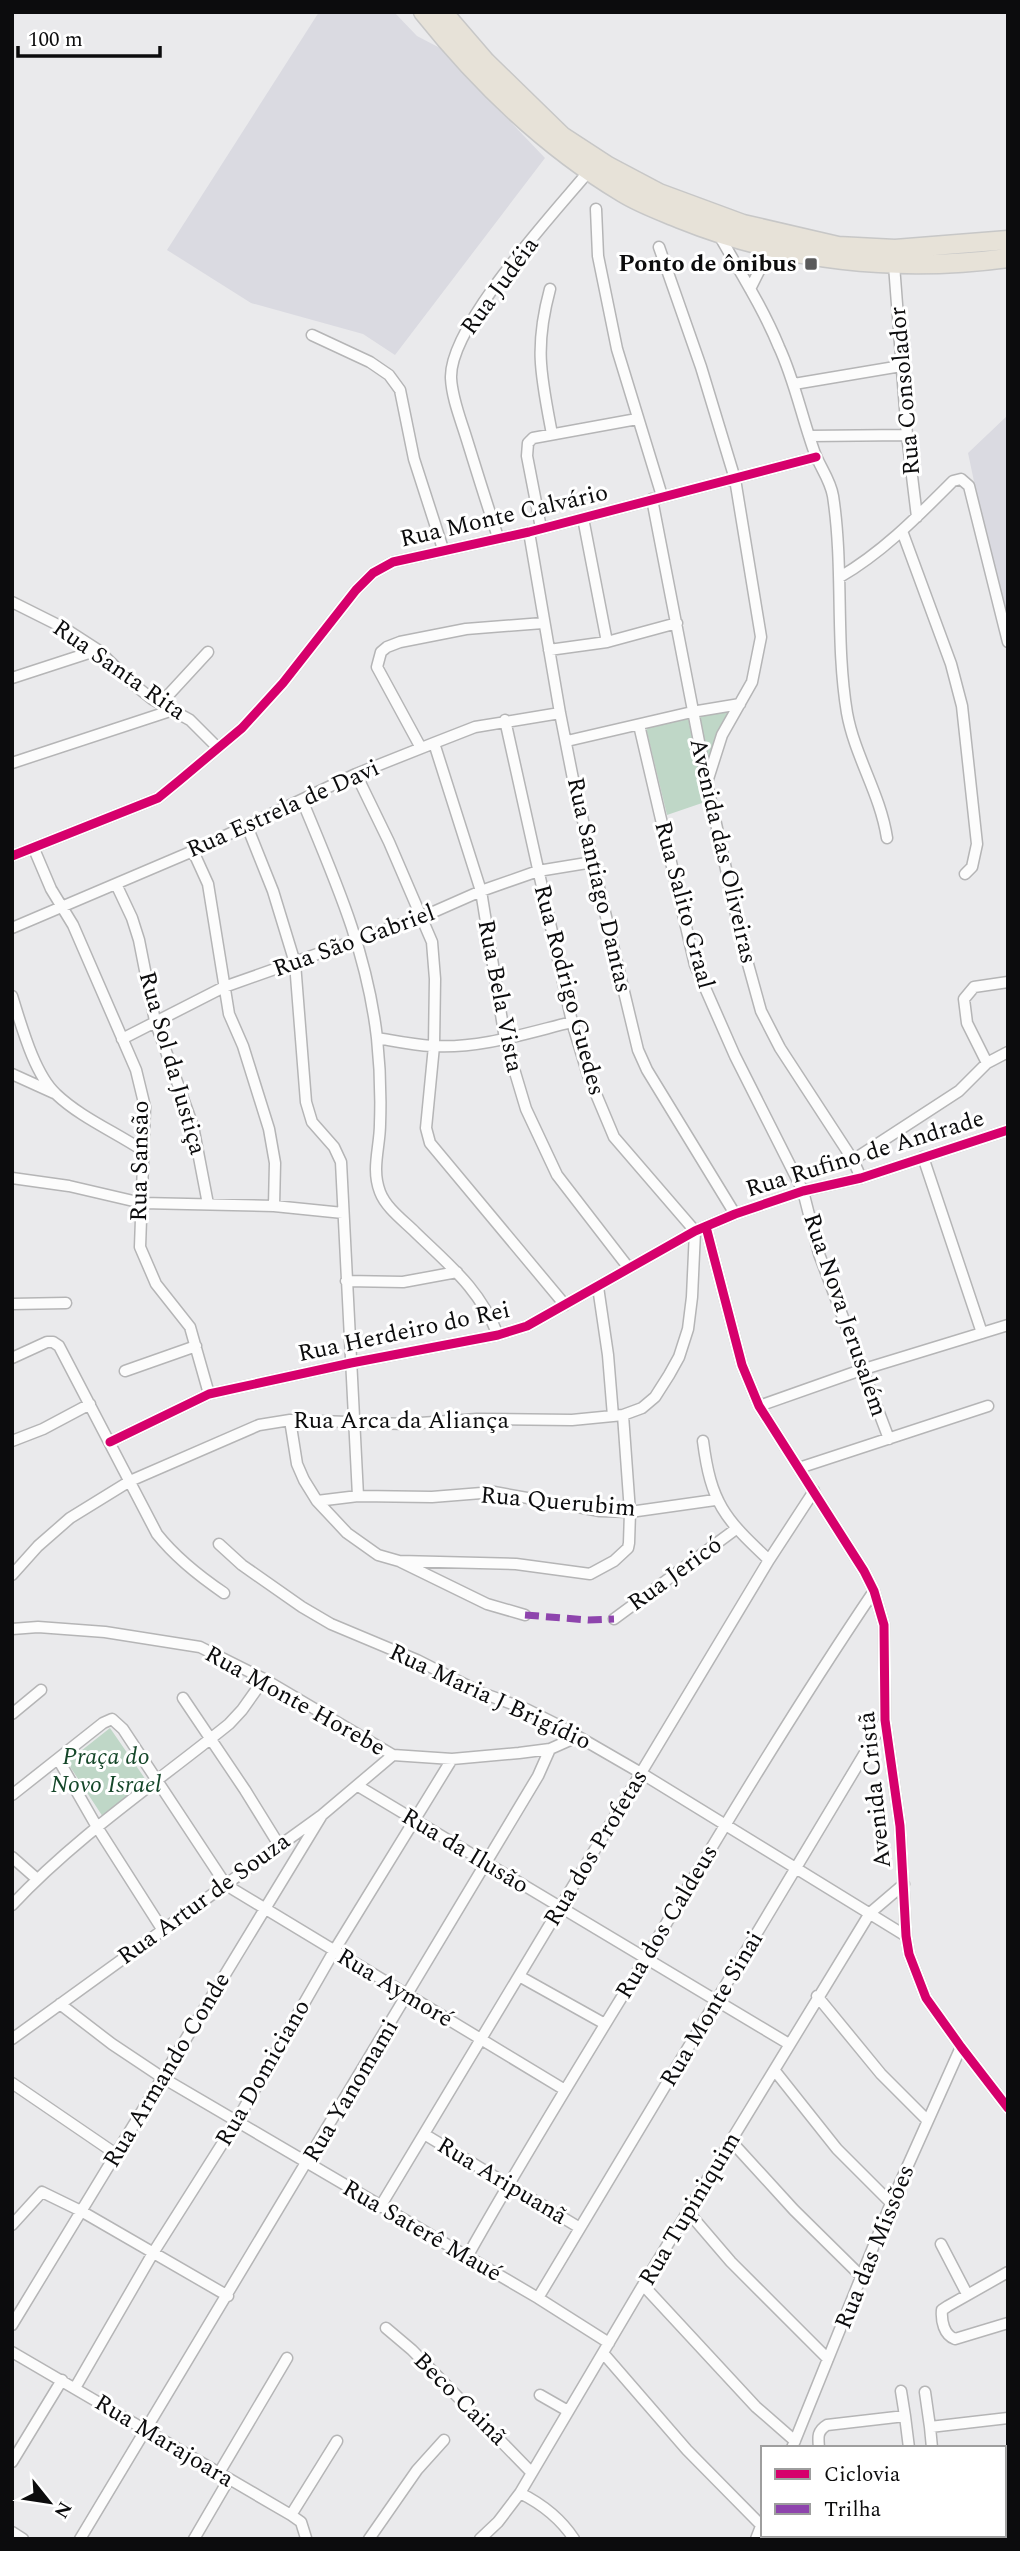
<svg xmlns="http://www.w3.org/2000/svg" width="1020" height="2551" font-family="Spectral,serif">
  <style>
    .built { fill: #dadae1 }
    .green { fill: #bfd7c7 }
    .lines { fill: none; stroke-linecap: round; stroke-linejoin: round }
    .minor-casing { stroke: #b5b5b6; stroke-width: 13 }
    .trunk-casing { stroke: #c7c7c7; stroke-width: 21 }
    .minor { stroke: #fcfcfc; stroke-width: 10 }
    .trunk { stroke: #e7e2d8; stroke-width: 18 }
    .quiet { stroke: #8e44ad; stroke-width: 7; stroke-dasharray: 14 7; stroke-linecap: butt }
    .cycleway-casing { stroke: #fff; stroke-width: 13 }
    .cycleway { stroke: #d6006c; stroke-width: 9 }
    .poi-dot { fill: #5a5a5b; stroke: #fff; stroke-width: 2.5 }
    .labels { text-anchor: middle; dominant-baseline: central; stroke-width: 6; stroke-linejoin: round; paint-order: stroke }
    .poi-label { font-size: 24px; font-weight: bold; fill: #0c0c0d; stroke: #fff; text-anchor: end }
    .street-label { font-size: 24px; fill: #0c0c0d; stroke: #fff }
    .park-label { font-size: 24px; font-style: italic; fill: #154729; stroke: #fff }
  </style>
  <rect width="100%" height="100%" fill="#eaeaec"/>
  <!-- built -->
  <path class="built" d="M319,12H394L417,36L440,48L545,158L395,355L363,334L251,303L167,250Z
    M1008,415V630L1002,614L968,453Z"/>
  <!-- green -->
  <path class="green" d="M732,710L708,776L697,715Z
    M688,717L705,802L667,815L646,728Z
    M110,1728L148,1783L103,1817L67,1762Z"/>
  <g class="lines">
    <!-- minor casing -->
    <g class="minor-casing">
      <path id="minor" d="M596,209L598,256L617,349L662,496
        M719,235C740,272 763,308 779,347C794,379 801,414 813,448C818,465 830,478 833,496C844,568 835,641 847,713C855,757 880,793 887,838
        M659,247L701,367L735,479L761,637L752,682L722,735L708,779
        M894,265L907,435L917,517
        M550,289C534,348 541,376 552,434
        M750,289L759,271L777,250
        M312,335L370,362L389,375L400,390L414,459L443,549
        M794,384L901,366
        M809,436L907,435
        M652,499L707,783L743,946L761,1011L780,1048L853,1160L861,1178
        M583,518L607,642
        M541,528L527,456L528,443L533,438L637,419
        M902,531L951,664L962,706L977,844L972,867L965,874
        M529,532L560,713L573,779L638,1050L647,1070L735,1214
        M498,537C487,505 477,472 467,440C461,420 452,399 451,378C449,326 554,213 589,171
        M840,577C883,552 918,516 953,481L961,479L969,486L1008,642
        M12,602L64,628L98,650L132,683L152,699L190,720L218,748
        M549,650L607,642L677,623
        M12,678L98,650
        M161,703L208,652
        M505,720L572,1022L588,1075L614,1137L695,1231
        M639,725L695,965L735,1056L803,1191L819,1254L889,1439
        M567,741L692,712L740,704
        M434,743L481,891L505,1039L526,1109L557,1175L628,1267
        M421,748L377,667L381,652L387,647L400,642L466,629L543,623
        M12,763L173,710
        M356,774L389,842L432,942L435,979L434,1046L426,1128L430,1143L565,1305
        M302,800C335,880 367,951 377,1038C380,1066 381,1096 380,1124C380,1147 371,1169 380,1192C386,1208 404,1221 415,1232C450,1266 479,1288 498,1335
        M247,826L273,891L295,963L306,1102L312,1122L334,1147L341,1162L358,1496
        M34,849L51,889L73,925L136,1070L145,1107L140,1247L156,1284L190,1327L209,1394
        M193,851L208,884L229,1014L243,1046L269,1129L275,1163L274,1206
        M12,856L158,798L180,780L242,728L283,683L356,590L373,573L393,562L529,532L816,457
        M116,884L132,918L139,940L155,1021L193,1126L208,1204
        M12,928L193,851L356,774L434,743L475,727L560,713
        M12,996C21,1024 34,1074 56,1094C80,1117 115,1132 142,1150
        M377,1038C395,1041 413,1045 432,1046C479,1049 527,1033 572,1022
        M122,1039L224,987L422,917L481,891L538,871L593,862
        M987,1063L967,1023L964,999L974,987L1008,982
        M12,1074L54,1093
        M923,1157L982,1333
        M853,1160L959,1091L987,1063L1008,1052
        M12,1178L69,1186L142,1203L274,1206L343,1213
        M706,1227L742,1365L759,1406L864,1571L874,1591L884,1625L885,1720L900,1826L906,1936L909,1954L926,1998L961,2047L1008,2108
        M346,1281L403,1282L457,1272
        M598,1287L608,1355L613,1416
        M12,1304L66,1303
        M12,1358L47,1342H53L59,1346L157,1534C176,1558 199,1576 224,1593
        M125,1371L196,1346
        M759,1406L861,1370L1008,1325
        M290,1420L297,1464L304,1480L317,1501L347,1533L378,1555L399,1561L516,1564L590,1574L614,1561L628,1548L629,1543L630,1512L623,1415
        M12,1441L43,1429L90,1404
        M703,1441C711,1503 724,1518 769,1560
        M110,1442L209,1394L351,1363L498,1335L527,1326L695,1231L735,1214L803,1191L861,1178L1008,1130
        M799,1468L988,1406
        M317,1501L358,1496L432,1497L494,1492L600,1511L630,1512L715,1500
        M219,1544L242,1565L302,1607L331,1624L417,1660L482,1693L526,1709L558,1725L641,1773L906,1936
        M401,1562L487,1604L525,1615
        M12,1575L38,1546L70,1518L130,1481L259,1425L290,1420L406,1424L477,1419L572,1420L623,1415L642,1408L655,1397L669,1375L679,1357L688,1329L692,1297L695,1231
        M614,1619L736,1529
        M12,1629L38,1627L105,1632L200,1647L264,1679L393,1755L452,1759L519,1753L550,1749L577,1737
        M183,1698L245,1790L279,1845
        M12,1714L41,1690
        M58,1759L97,1827L162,1929
        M358,1786L789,2044
        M12,1795L103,1723L112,1719L123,1729L226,1885L565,2090
        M12,1857L37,1879
        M12,1905C77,1836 156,1783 229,1724L242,1710L264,1679
        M519,1976L605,2024
        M817,1996L881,2074L927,2120
        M60,2004L112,2044L163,2078L538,2298L609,2343
        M12,2039L322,1815L393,1755
        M775,2071L837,2149L891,2203
        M12,2083L116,2154
        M424,2134L580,2228
        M731,2141L794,2210L863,2278
        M380,2207L769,1560L814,1491
        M689,2213L731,2262L828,2359
        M12,2225L42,2192L81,2211L228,2296
        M941,2244L967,2294
        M467,2257C523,2157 584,2059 644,1961C718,1836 793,1711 874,1591
        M1008,2272L948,2306L942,2310C941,2321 944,2335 955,2339L1008,2323
        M643,2285L756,2407L795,2441
        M538,2298L884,1721
        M12,2325L322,1815
        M386,2328L412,2350L531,2472
        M12,2352L291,2515L301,2522L306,2538
        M603,2353L687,2450L761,2525
        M75,2388L153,2253L236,2122L334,1951L452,1759
        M925,2392L930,2427
        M540,2395L568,2411
        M905,2416L909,2448
        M792,2448L891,2203L961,2047
        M819,2448C818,2437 817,2431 827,2425L905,2416L901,2391
        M932,2448L930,2427L1008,2418
        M12,2462L62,2380
        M219,2473L287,2358
        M520,2493C542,2504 561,2519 574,2539
        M291,2515L337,2441
        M12,2532L23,2539
        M80,2539L538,1776L550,1749
        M194,2539L229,2479
        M369,2539L417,2470L444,2440
        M480,2539L498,2522L520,2493L643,2285L870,1913L904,1884
        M756,2539L763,2521"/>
    </g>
    <!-- trunk casing -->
    <g class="trunk-casing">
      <path id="trunk" d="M423,12C478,81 546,147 623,193C641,204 661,211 680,219C784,261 897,273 1008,258
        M443,12L486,62L562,136L608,166L659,193L743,224L838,246L895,249L1008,240"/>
    </g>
    <!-- minor -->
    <use href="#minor" class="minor"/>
    <!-- trunk -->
    <use href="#trunk" class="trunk"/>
    <!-- quiet -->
    <path class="quiet" d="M525,1615L588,1620L614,1619"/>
    <!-- cycleway casing -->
    <g class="cycleway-casing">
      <path id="cycleway" d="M12,856L158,798L180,780L242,728L283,683L356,590L373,573L393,562L529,532L816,457
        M706,1227L742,1365L759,1406L864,1571L874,1591L884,1625L885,1720L900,1826L906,1936L909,1954L926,1998L961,2047L1008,2108
        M110,1442L209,1394L351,1363L498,1335L527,1326L695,1231L735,1214L803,1191L861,1178L1008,1130"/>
    </g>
    <!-- cycleway -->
    <use href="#cycleway" class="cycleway"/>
  </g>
  <!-- markers -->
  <rect class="poi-dot" x="804" y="257" width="14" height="14" rx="3.5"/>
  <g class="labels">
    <!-- poi labels -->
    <g class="poi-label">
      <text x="797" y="264">Ponto de ônibus</text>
    </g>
    <!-- street labels -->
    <g class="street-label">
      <text transform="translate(500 286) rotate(-54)">Rua Judéia</text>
      <text transform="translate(905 391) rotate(-95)">Rua Consolador</text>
      <text transform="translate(504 516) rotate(-13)">Rua Monte Calvário</text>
      <text transform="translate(119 670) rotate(35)">Rua Santa Rita</text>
      <text transform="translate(283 809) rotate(-24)">Rua Estrela de Davi</text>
      <text transform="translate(723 851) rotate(77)">Avenida das Oliveiras</text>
      <text transform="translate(599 885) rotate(77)">Rua Santiago Dantas</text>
      <text transform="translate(684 905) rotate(75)">Rua Salito Graal</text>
      <text transform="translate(354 941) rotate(-20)">Rua São Gabriel</text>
      <text transform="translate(569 990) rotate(75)">Rua Rodrigo Guedes</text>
      <text transform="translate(500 996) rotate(79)">Rua Bela Vista</text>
      <text transform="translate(172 1063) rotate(74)">Rua Sol da Justiça</text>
      <text transform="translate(865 1154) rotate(-17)">Rua Rufino de Andrade</text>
      <text transform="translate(140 1161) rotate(-89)">Rua Sansão</text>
      <text transform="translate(845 1315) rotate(71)">Rua Nova Jerusalém</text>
      <text transform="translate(404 1332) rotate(-12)">Rua Herdeiro do Rei</text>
      <text x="401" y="1421">Rua Arca da Aliança</text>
      <text transform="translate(558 1502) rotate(5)">Rua Querubim</text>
      <text transform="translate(675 1574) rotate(-36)">Rua Jericó</text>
      <text transform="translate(490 1697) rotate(25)">Rua Maria J Brigídio</text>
      <text transform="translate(295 1701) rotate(29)">Rua Monte Horebe</text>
      <text transform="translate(875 1790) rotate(-96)">Avenida Cristã</text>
      <text transform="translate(596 1848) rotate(-59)">Rua dos Profetas</text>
      <text transform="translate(465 1851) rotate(31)">Rua da Ilusão</text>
      <text transform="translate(204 1899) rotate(-36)">Rua Artur de Souza</text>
      <text transform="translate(667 1922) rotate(-59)">Rua dos Caldeus</text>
      <text transform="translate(395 1988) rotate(31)">Rua Aymoré</text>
      <text transform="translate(712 2009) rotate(-59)">Rua Monte Sinai</text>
      <text transform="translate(167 2070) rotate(-59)">Rua Armando Conde</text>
      <text transform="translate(263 2073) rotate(-60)">Rua Domiciano</text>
      <text transform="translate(351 2091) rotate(-59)">Rua Yanomami</text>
      <text transform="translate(502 2181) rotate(31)">Rua Aripuanã</text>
      <text transform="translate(690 2209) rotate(-59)">Rua Tupiniquim</text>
      <text transform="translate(422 2231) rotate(30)">Rua Saterê Maué</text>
      <text transform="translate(875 2247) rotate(-68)">Rua das Missões</text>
      <text transform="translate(460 2399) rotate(45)">Beco Cainã</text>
      <text transform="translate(164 2441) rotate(31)">Rua Marajoara</text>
    </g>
    <!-- park labels -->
    <g class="park-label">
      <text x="106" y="1757">Praça do<tspan x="106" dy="28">Novo Israel</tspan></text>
    </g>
  </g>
  <!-- border -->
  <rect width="1020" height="2551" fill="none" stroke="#0c0c0d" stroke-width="28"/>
  <!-- legend -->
  <rect x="761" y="2446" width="245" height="91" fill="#ffffff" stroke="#9e9e9e" stroke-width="2"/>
  <rect x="775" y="2469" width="35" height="10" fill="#d6006c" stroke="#9e9e9e" stroke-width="2"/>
  <text x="824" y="2481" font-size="21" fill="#0c0c0d">Ciclovia</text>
  <rect x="775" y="2504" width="35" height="10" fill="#8e44ad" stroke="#9e9e9e" stroke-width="2"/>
  <text x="824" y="2516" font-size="21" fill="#0c0c0d">Trilha</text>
  <!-- north arrow -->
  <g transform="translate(49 2502) rotate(120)" stroke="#ffffff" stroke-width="5" paint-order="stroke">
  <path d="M0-5L12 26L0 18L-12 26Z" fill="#0c0c0d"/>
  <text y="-10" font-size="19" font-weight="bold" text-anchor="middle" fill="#0c0c0d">N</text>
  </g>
  <!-- scale -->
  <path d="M18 46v10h142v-10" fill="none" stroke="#0c0c0d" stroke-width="3.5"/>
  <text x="28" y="46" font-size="21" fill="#0c0c0d" stroke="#ffffff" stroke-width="5" paint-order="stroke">100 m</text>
</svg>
